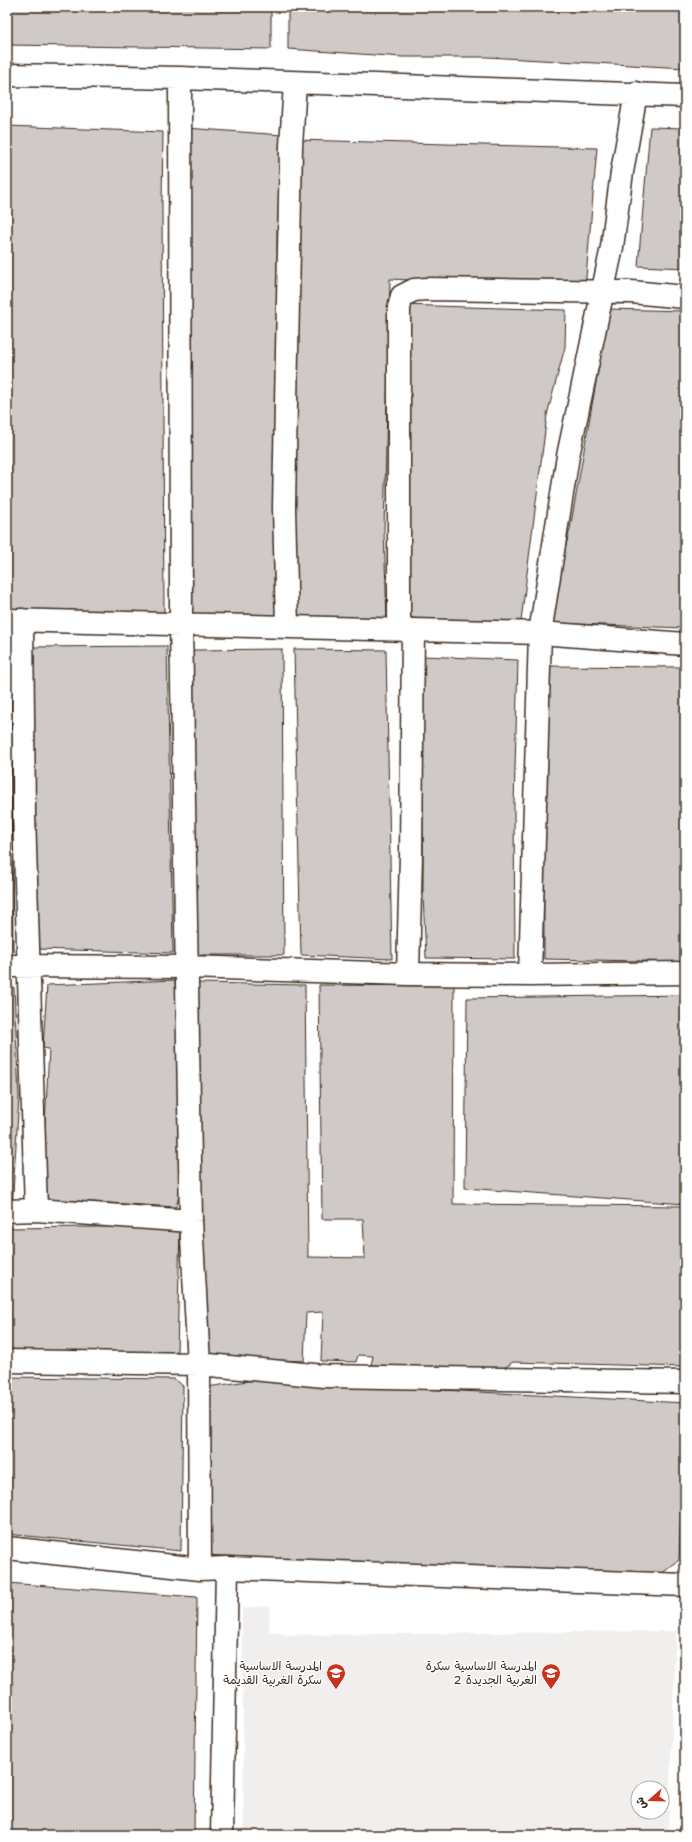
<svg xmlns="http://www.w3.org/2000/svg" width="692" height="1842" font-family="'Shantell Sans','Playpen Sans Arabic',sans-serif">
  <style>
    .built { fill: #f1efee; fill-rule: evenodd }
    .building { fill: #cfcac7; stroke: #3b2a1e }
    .lines { fill: none; stroke-linecap: round; stroke-linejoin: round }
    .street-casing { stroke: #3b2a1e; stroke-width: 25 }
    .street { stroke: #fff; stroke-width: 22 }
    .labels { text-anchor: middle; dominant-baseline: central; stroke-width: 3; stroke-linejoin: round; paint-order: stroke }
    .poi-label { font-size: 12px; fill: #3b2a1e; stroke: #fff; text-anchor: end }
  </style>
  <rect width="100%" height="100%" fill="#fff"/>
  <filter id="ink" filterUnits="userSpaceOnUse"><feTurbulence type="fractalNoise" baseFrequency=".025" numOctaves="2"/><feDisplacementMap in="SourceGraphic" scale="8" xChannelSelector="R" yChannelSelector="G"/><feConvolveMatrix kernelMatrix="1 2 1 2 8 2 1 2 1" color-interpolation-filters="sRGB"/></filter>
  <g filter="url(#ink)">
    <!-- built -->
    <path class="built" d="M270,1606L269,1631L288,1635L676,1631L668,1835H244L242,1608ZM638,1788H662V1812H638Z"/>
    <!-- building -->
    <path class="building" d="M7,7H271V49L7,45Z
      M288,7H685V68L487,57H403L288,49Z
      M7,126L163,132L162,203L164,617L7,612Z
      M650,127L685,128V268L638,266Z
      M186,128L282,135L277,232L280,620L191,618Z
      M296,140L597,148L585,289L390,279L384,531L387,621L295,618Z
      M402,305L566,310L565,347L547,415L521,621H403Z
      M609,309L685,311V628L547,623L570,529Z
      M7,631H9L13,952H7Z
      M167,646L173,953L36,949L29,647Z
      M282,649L284,955H197L193,650Z
      M294,649L386,650L392,959L301,955Z
      M423,656L518,660L514,804L515,959L426,958L423,896Z
      M543,666L685,667V962L544,959Z
      M175,980L185,1174L176,1207L41,1199L49,1049L43,1048L47,985Z
      M197,983L305,985L308,1257L365,1258L363,1219H322L319,985L454,986L453,1204L685,1206V1367L513,1362L503,1369L371,1365L373,1356L358,1355L356,1362L321,1361L323,1312L306,1313L304,1361L201,1357Z
      M7,987H14L19,1097L12,1209H7Z
      M685,995V1204L465,1188L467,998Z
      M180,1226L177,1354L7,1353V1228Z
      M7,1377L175,1379L183,1386L181,1551L7,1534Z
      M255,1380L685,1403L679,1560L656,1578L205,1555L207,1387Z
      M7,1583L197,1597L194,1835H7Z"/>
    <g class="lines">
      <!-- street casing -->
      <g class="street-casing">
        <path id="street" d="M7,75L180,78L685,96
          M180,78L181,623L191,1221L199,1364L200,1569
          M7,620L540,633L685,644
          M22,620L24,814L36,1210
          M287,626L284,507L291,146L295,83
          M399,629V308L402,296L414,290L426,289L631,292L685,297
          M7,966L187,967L408,974L530,975L685,973
          M408,974L411,854L413,630
          M530,975L540,633L568,456L612,247L622,172L636,93
          M7,1211L36,1210L191,1221
          M7,1361L199,1364L324,1376L685,1382
          M7,1548L200,1569L227,1568L685,1585
          M222,1835L227,1568"/>
      </g>
      <!-- street -->
      <use href="#street" class="street"/>
    </g>
  </g>
  <!-- icons -->
  <defs>
    <g id="school-pin" transform="scale(1)"><path d="M0 17L-7.5 6A9.5 9.5 0 1 1 7.5 6Z" fill="#c8321e" stroke="#fff"/><path d="M0-5L7-2L0 1L-7-2ZM-4 1L0 2.5L4 1V4Q0 6-4 4Z" fill="#fff"/></g>
  </defs>
  <g fill-rule="evenodd">
    <use href="#school-pin" x="336" y="1673"/>
    <use href="#school-pin" x="551" y="1673"/>
  </g>
  <g class="labels">
    <!-- poi labels -->
    <g class="poi-label">
      <text x="322" y="1666">المدرسة الاساسية<tspan x="322" dy="14">سكرة الغربية القديمة</tspan></text>
      <text x="537" y="1666">المدرسة الاساسية سكرة<tspan x="537" dy="14">الغربية الجديدة 2</tspan></text>
    </g>
  </g>
  <!-- margin -->
  <rect width="692" height="1842" fill="none" stroke="#fff" stroke-width="24"/>
  <rect x="12" y="12" width="668" height="1818" fill="none" stroke="#3b2a1e" stroke-width="1.5" filter="url(#ink)"/>
  <!-- north arrow -->
  <g transform="translate(650 1800) rotate(250)"><circle r="19" fill="#ffffff" stroke="#b1aaa5"/>
  <path d="M0-3L7 15L0 10L-7 15Z" fill="#c8321e"/>
  <text y="-6" font-size="11" font-weight="bold" text-anchor="middle" fill="#3b2a1e">ش</text>
  </g>
</svg>
